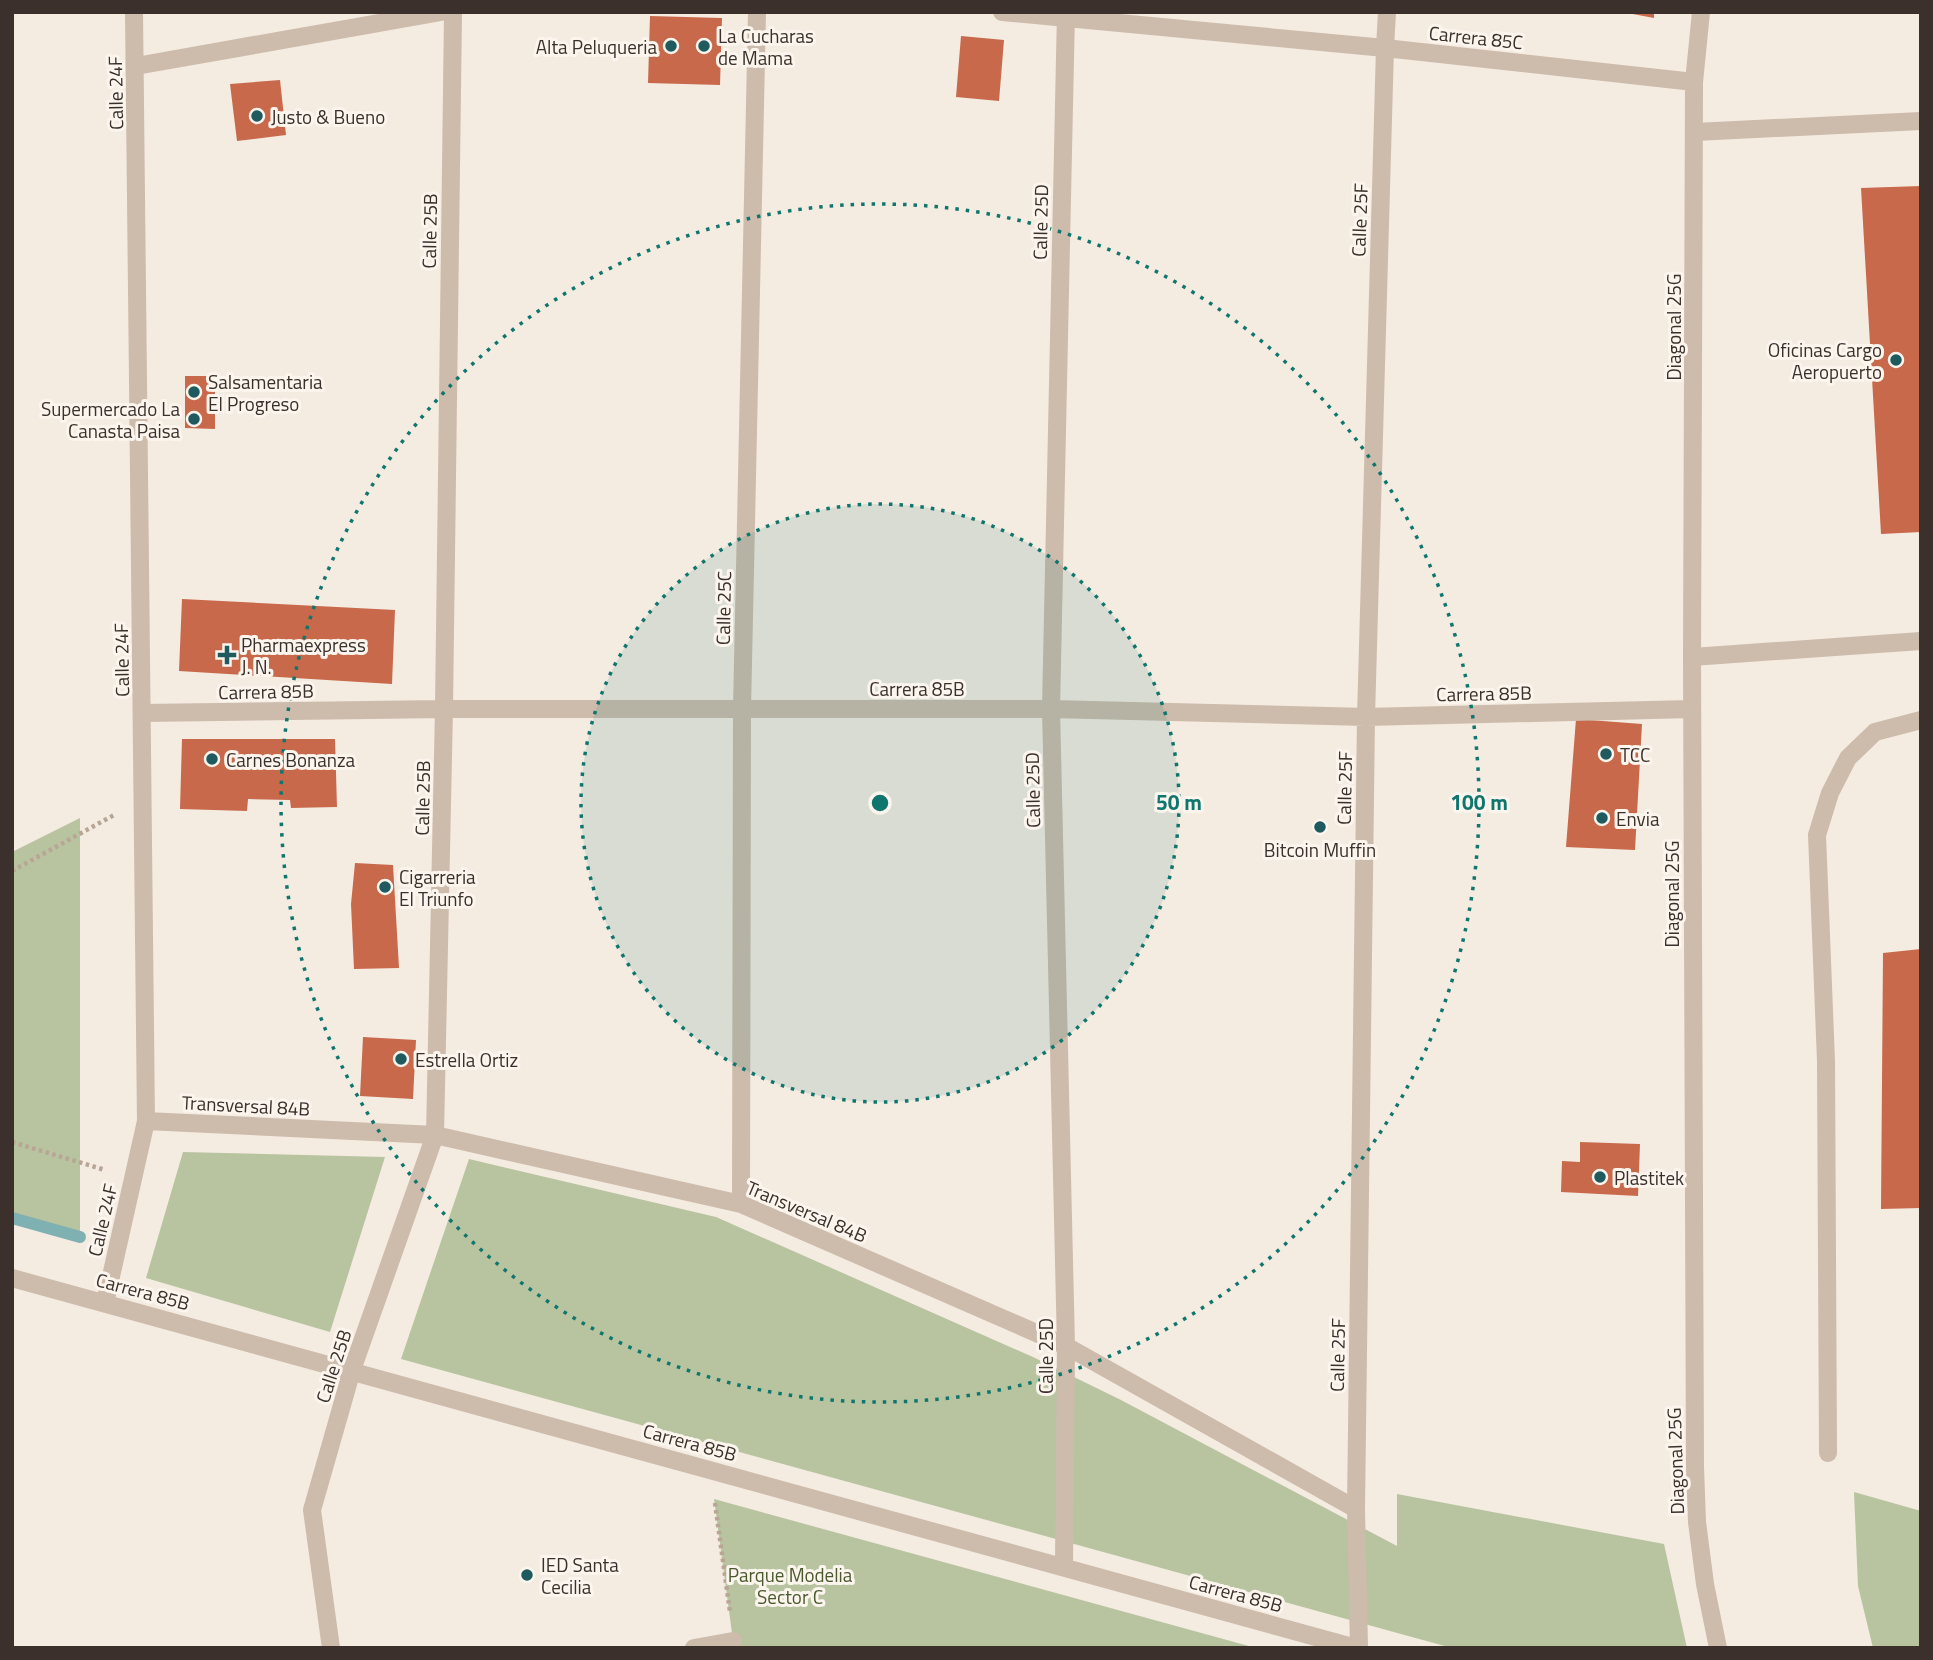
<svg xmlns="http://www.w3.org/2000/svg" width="1933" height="1660" font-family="'Titillium Web',sans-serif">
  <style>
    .green { fill: #b8c4a0 }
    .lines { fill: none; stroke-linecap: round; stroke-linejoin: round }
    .stream { stroke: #7fb0b2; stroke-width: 12 }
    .building { fill: #c8694b }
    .path { stroke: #b9a596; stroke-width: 4.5; stroke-dasharray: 3.5 3.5; stroke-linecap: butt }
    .minor { stroke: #cdbbac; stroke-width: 18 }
    .ring { fill: none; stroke: #0f766e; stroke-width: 3.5; stroke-dasharray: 3.5 7 }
    .poi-dot { fill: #1f5a5e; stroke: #fbf5ee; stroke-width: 2.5 }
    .labels { text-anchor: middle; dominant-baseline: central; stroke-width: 6; stroke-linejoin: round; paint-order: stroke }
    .poi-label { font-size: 19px; fill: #3b302b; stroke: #fbf5ee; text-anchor: start }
    .street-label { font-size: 19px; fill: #3b302b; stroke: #fbf5ee }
    .park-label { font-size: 19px; fill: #4a5a2e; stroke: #fbf5ee }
    .centre { fill: #0f766e; stroke: #fbf5ee; stroke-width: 3.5 }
    .ring-label { font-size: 21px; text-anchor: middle; font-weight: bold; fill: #0f766e; stroke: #fbf5ee; stroke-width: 6; stroke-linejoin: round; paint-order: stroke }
  </style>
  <rect width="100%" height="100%" fill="#f4ebe1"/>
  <!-- green -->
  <path class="green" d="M80,818V1237L12,1218V852Z
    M183,1152L385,1157L330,1332L146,1278Z
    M469,1159L716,1217L1033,1357L1121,1400L1397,1546V1494L1664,1544L1687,1648H1452L401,1359Z
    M1854,1492L1921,1511V1648H1873L1858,1586Z
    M714,1499L1256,1648H734Z"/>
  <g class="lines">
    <!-- stream -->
    <path class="stream" d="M12,1218L80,1237"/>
  </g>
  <!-- building -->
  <path class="building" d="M1622,12H1654V18Z
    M650,16L722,18L720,85L648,83Z
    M961,36L1004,40L999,101L956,97Z
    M280,80L286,135L237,141L230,84Z
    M1921,186V532L1881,534L1861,188Z
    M185,376H215V429L185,428Z
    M182,599L395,610L392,684L179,671Z
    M1576,719L1642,724L1635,850L1566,847Z
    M182,739H335L337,807L291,808L290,800L248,799L247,811L180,809Z
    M355,863L393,865L399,968L354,969L351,904Z
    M1921,949V1208L1881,1209L1883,953Z
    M363,1037L416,1040L413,1099L360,1096Z
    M1580,1142L1640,1144L1638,1196L1561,1192L1562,1161L1580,1162Z"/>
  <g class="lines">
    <!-- path -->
    <path class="path" d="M12,871L114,815
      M12,1142L105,1170
      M715,1503L730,1612"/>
    <!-- minor -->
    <path class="minor" d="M1002,12L1385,48L1694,82
      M1701,12L1694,82L1692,657L1695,1467L1697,1522L1705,1584L1718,1648
      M136,66L441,12
      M1695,132L1921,121
      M1692,657L1921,641
      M142,713L444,709H1051L1366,717L1692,709
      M146,1121L435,1135L741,1204L1066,1346L1356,1509
      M741,1204L742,709L757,12
      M12,1278L1356,1648
      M105,1303L146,1121L134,12
      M1828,1453L1826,1061L1817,835L1830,793L1848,758L1875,732L1921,720
      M1064,1567L1066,1346L1051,709L1066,12
      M331,1648L312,1510L352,1370L435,1135L444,709L453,12
      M694,1648L733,1641
      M1359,1648L1356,1509L1366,717L1385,48L1387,12"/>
  </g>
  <!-- distance rings -->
  <circle cx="880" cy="803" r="299" fill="#0f766e" fill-opacity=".12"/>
  <g class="ring">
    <circle cx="880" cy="803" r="299"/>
    <circle cx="880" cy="803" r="599"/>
  </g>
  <!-- markers -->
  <g class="poi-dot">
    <circle cx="671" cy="46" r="7"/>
    <circle cx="704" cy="46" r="7"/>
    <circle cx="257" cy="116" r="7"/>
    <circle cx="1896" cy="360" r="7"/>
    <circle cx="194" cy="392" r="7"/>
    <circle cx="194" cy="419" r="7"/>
    <path d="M223.5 644.5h7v7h7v7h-7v7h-7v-7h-7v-7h7z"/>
    <circle cx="1606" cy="754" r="7"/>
    <circle cx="212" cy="759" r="7"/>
    <circle cx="1602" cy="818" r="7"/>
    <circle cx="1320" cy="827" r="7"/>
    <circle cx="385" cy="887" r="7"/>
    <circle cx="401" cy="1059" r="7"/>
    <circle cx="1600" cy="1177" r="7"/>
    <circle cx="527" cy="1575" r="7"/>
  </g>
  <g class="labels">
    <!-- poi labels -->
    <g class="poi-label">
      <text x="718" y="35">La Cucharas<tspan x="718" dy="22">de Mama</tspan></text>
      <text x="657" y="46" text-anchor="end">Alta Peluqueria</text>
      <text x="271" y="116">Justo &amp; Bueno</text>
      <text x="1882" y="349" text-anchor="end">Oficinas Cargo<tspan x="1882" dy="22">Aeropuerto</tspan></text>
      <text x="208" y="381">Salsamentaria<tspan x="208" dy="22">El Progreso</tspan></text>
      <text x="180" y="408" text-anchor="end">Supermercado La<tspan x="180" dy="22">Canasta Paisa</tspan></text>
      <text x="241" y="644">Pharmaexpress<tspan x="241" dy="22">J. N.</tspan></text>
      <text x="1620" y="754">TCC</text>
      <text x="226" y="759">Carnes Bonanza</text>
      <text x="1616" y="818">Envia</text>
      <text x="1320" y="849" text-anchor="middle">Bitcoin Muffin</text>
      <text x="399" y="876">Cigarreria<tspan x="399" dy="22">El Triunfo</tspan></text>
      <text x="415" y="1059">Estrella Ortiz</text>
      <text x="1614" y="1177">Plastitek</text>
      <text x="541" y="1564">IED Santa<tspan x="541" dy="22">Cecilia</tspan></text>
    </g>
    <!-- street labels -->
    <g class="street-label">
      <text transform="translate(1476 37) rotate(6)">Carrera 85C</text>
      <text transform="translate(115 93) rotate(-91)">Calle 24F</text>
      <text transform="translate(1359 220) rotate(-88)">Calle 25F</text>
      <text transform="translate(1040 222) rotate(-89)">Calle 25D</text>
      <text transform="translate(429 231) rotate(-89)">Calle 25B</text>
      <text transform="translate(1673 327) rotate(-90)">Diagonal 25G</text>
      <text transform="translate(723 608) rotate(-89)">Calle 25C</text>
      <text transform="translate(121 660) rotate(-91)">Calle 24F</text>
      <text x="917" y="688">Carrera 85B</text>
      <text transform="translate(266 691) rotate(-1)">Carrera 85B</text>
      <text transform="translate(1484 693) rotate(-1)">Carrera 85B</text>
      <text transform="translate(1344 788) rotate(-89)">Calle 25F</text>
      <text transform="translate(1032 790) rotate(-91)">Calle 25D</text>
      <text transform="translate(422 798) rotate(-89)">Calle 25B</text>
      <text transform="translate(1671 894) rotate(-90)">Diagonal 25G</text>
      <text transform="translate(246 1105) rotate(3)">Transversal 84B</text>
      <text transform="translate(807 1211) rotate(23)">Transversal 84B</text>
      <text transform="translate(102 1220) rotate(-77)">Calle 24F</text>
      <text transform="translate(143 1291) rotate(15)">Carrera 85B</text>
      <text transform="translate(1337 1355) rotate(-89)">Calle 25F</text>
      <text transform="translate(1045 1356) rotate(-90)">Calle 25D</text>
      <text transform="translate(333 1366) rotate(-72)">Calle 25B</text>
      <text transform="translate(690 1442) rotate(15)">Carrera 85B</text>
      <text transform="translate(1675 1461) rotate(-92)">Diagonal 25G</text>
      <text transform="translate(1236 1593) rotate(15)">Carrera 85B</text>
    </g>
    <!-- park labels -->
    <g class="park-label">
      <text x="790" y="1574">Parque Modelia<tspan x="790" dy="22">Sector C</tspan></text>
    </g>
  </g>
  <circle cx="880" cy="803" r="10" class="centre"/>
  <g class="ring-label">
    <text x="1179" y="810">50 m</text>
    <text x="1479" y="810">100 m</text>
  </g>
  <!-- border -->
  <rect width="1933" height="1660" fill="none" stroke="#3b302b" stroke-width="28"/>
</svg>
